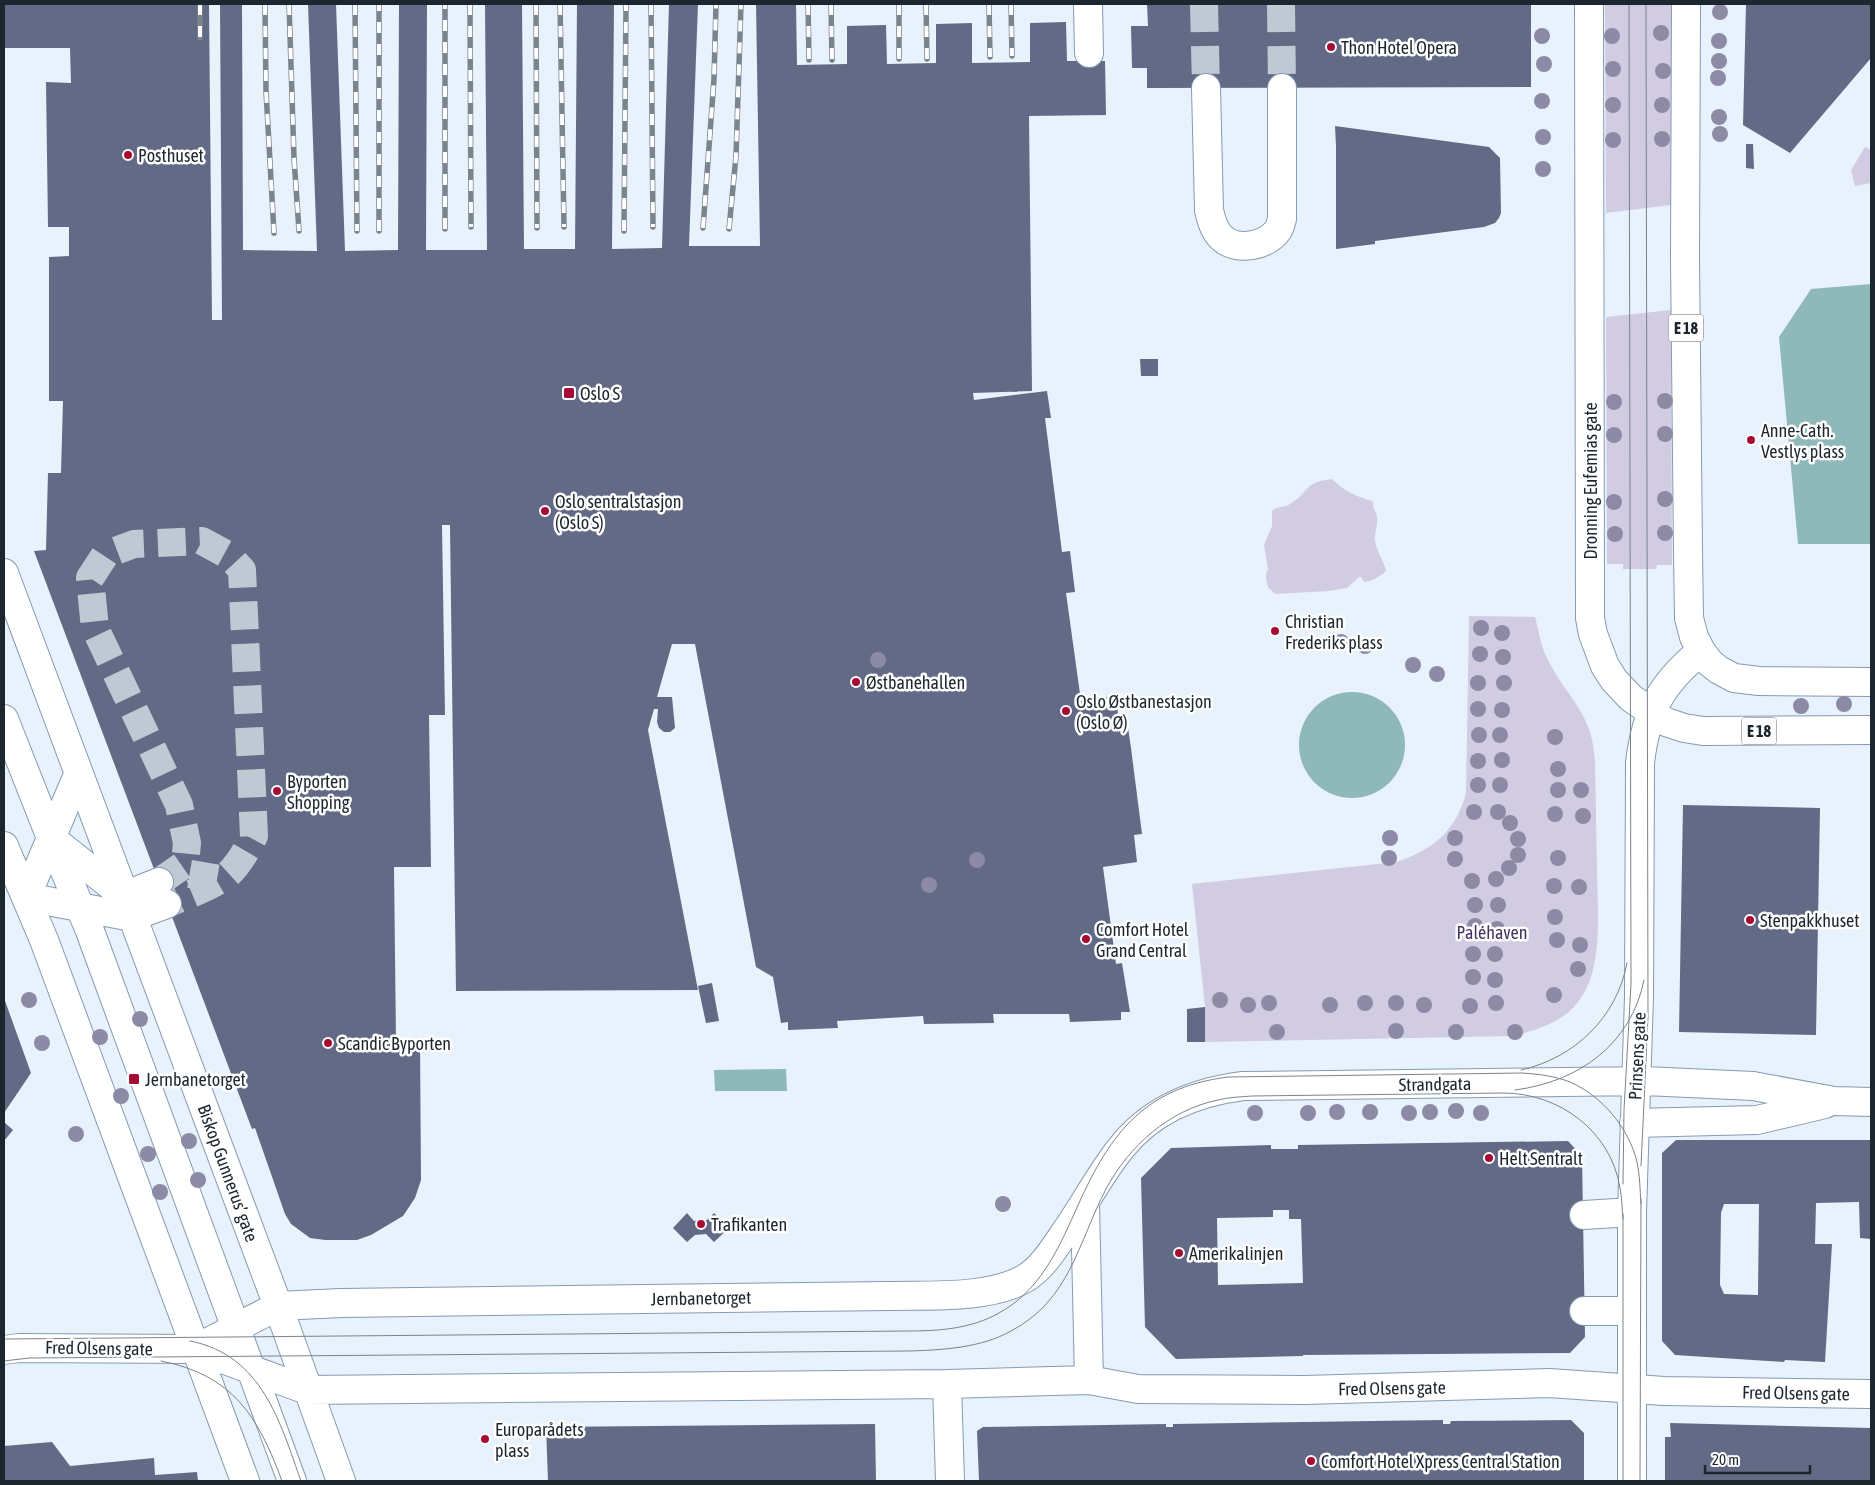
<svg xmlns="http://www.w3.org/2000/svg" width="1875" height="1485" font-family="'Asap Condensed',sans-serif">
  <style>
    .green { fill: #d2cce2 }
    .water { fill: #8fb9b9 }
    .building { fill: #636a85; fill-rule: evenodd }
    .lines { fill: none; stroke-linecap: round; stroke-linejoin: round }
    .minor-tunnel { stroke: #bfc9d3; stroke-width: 28; stroke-dasharray: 28 14; stroke-linecap: butt }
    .minor-casing { stroke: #839bb1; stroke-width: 30 }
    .highway-casing { stroke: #839bb1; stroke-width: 30 }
    .minor { stroke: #fff; stroke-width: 28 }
    .highway { stroke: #fff; stroke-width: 28 }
    .tram { stroke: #7a848d; stroke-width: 1 }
    .rail-casing { stroke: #7a848d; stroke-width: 5.5 }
    .rail { stroke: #fefefe; stroke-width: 4; stroke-dasharray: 11; stroke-linecap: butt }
    .tree { fill: #8d8aa6 }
    .poi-dot { fill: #a60b33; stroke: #fefefe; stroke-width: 2 }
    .labels { text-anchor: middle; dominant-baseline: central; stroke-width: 5; stroke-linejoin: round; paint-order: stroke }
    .shield { fill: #fefefe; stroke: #60676d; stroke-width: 1 }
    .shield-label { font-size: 16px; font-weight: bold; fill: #1c262f }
    .poi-label { font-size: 18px; fill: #1c262f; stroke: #fefefe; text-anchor: start }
    .street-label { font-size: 18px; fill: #1c262f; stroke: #fefefe }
    .park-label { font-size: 18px; fill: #433460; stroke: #fefefe }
  </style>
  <rect width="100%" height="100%" fill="#e8f2fc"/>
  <!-- green -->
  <path class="green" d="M1605,4H1671V205L1606,213Z
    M1865,147L1871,150V183L1855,186L1851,170Z
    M1671,310L1672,565H1657L1656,569H1623V564H1607L1606,317Z
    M1332,479C1344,491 1357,497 1373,501C1372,508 1376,511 1377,517C1378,525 1374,536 1375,541C1377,552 1384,561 1386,571C1380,577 1372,581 1364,582L1361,577H1359L1347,588L1329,591L1275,594L1268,587L1266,579V573L1268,569L1264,545L1272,526V511C1277,506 1284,508 1290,504C1310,492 1303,482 1332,479Z
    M1469,616L1535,617C1539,632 1541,648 1549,662C1569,700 1593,714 1595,762C1596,796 1596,831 1597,865C1597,906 1605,968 1578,1002C1563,1022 1538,1029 1515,1036L1205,1042V1007L1192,884L1396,862C1433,850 1456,831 1466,793Z"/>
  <!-- water -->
  <path class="water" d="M1871,284V544H1798L1779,337L1811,289Z
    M1299 745a53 53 0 1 1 106 0a53 53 0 1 1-106 0Z
    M786,1069L787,1091H715L714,1070Z"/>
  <!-- building -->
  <path class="building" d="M4,4H209L212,320H222L220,4H242L243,250L317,251L308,4H336L345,251L398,250L399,4H427L426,250H487L485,4H522L524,249H575L577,4H614L612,249L662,248L669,4H698L689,246H760L756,4H796L797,65L847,64V26L886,25L887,64L936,63V24L972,23V63L1030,62V23L1066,22L1067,61H1105L1106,115L1029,116L1032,391L973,393L974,400L1047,391L1051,418H1045L1062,552L1070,551L1075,592L1066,593L1081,701L1116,696L1119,723L1127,721L1131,748L1142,834L1134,835L1137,862L1103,867L1116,964L1122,963L1130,1012H1121V1020L1070,1022L1069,1014H993L994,1023L924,1024L923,1016L837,1021L838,1028L788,1030V1022L781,1023L773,977L756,967L695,644H672L657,697H672L675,728L670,732H664L659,728L657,722L658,709H654L648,730L698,990L456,991L450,525H442L445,715H429L431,867H394L396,1041L420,1042L421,1180L415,1198L403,1216L371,1235L357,1240H325L310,1238L291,1224L285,1214L255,1128L252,1129L34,551L46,550L48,473H61L63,401H49V257L69,256V227H48L46,82L71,83L70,48H4Z
    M1147,4H1531V87L1147,88V68H1132L1131,26H1148Z
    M1746,4H1871V58L1790,153L1743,125Z
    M1335,126L1489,147L1500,158L1501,213L1499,218L1495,223L1484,227L1375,241V244L1336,249V146Z
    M1746,144H1753L1754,169L1746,168Z
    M1140,359H1158V376H1141Z
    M1683,805L1820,808L1816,1035L1679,1032Z
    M712,983L719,1021L706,1023L698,986Z
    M4,998L31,1073L4,1113Z
    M1205,1007V1042H1187V1009Z
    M4,1122L13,1130L4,1141Z
    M1676,1140H1871V1239L1860,1238L1859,1202L1816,1203L1815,1244H1832L1825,1362L1785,1360L1784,1362L1675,1355L1662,1341V1153ZM1724,1204H1759L1758,1295L1724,1294L1720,1285L1721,1213Z
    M1568,1141L1582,1156L1585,1337L1570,1353L1303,1355V1356L1176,1359L1145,1327L1141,1178L1171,1148L1271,1145V1149H1298V1145ZM1273,1210H1289V1219H1301L1303,1283L1218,1285L1217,1218L1273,1217Z
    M687,1213L694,1221L707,1220L714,1213L729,1228L714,1242L706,1234L695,1235L687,1242L673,1228Z
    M1443,1420V1424H1450L1451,1421L1571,1420L1584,1433V1481H979L977,1431L983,1427L1166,1424V1427H1173V1424Z
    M1670,1423L1871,1428V1481H1665V1437H1671Z
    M875,1424L876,1481H548L546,1427Z
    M52,1442L70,1466L154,1458L155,1475L197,1472L198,1481H4V1446Z"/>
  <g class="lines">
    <!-- minor-tunnel -->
    <path class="minor-tunnel" d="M1204,4L1206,88
      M1281,4L1282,88
      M159,882L185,864L187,843L179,805L95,628L90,578L105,555L134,544L202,541L228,555L242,570L254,836C247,849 239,865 227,875C209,888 187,895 167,904
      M201,890L207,855"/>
    <!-- minor casing -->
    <g class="minor-casing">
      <path id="minor" d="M1088,4L1089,53
        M1206,88L1209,210C1211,220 1214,231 1222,238C1237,252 1267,246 1278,230C1280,227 1281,222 1282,219V88
        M4,573L278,1306L341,1481
        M4,719L51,838L124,896
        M51,838L90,931L292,1481
        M4,846L44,940L245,1481
        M124,896L159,882
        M26,897L132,917L167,904
        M26,897L78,775
        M1634,1123L1757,1120L1825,1104
        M1085,1204L1089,1380
        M1584,1215L1632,1212
        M1584,1311H1632
        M195,1349L278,1306L341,1303L889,1296C929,1295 988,1299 1024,1279C1042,1269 1055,1247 1066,1231C1085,1204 1100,1174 1121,1148C1151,1110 1195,1092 1243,1086L1645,1081L1753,1086L1834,1101L1871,1102
        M4,1350L19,1348L195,1349L307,1390L947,1384L1089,1380L1138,1389L1304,1390L1549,1383L1664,1391L1871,1394
        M947,1384L950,1481
        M1632,1481V1212L1639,997L1640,763C1646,711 1661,684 1701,651"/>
    </g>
    <!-- highway casing -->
    <g class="highway-casing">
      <path id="highway" d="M1589,4L1590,618L1593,634L1605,666L1614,680L1631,698L1666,722L1684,728L1703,731L1871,730
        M1686,4L1685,258L1688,552L1689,618L1694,637L1701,651L1710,663L1719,670L1734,678L1759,681L1871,682"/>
    </g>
    <!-- minor -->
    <use href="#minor" class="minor"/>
    <!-- highway -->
    <use href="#highway" class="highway"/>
    <!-- tram -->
    <path class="tram" d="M1521,1070C1575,1058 1617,1017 1627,963
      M1515,1090C1578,1082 1631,1045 1644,980
      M1641,1166L1648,1017L1646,4
      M1623,1184L1624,1110L1631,984L1629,4
      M1623,1214V1481
      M4,1339L907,1331C938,1331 971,1329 999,1313C1039,1291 1057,1252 1075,1212C1108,1137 1141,1088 1228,1077L1522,1073C1538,1074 1555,1076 1570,1082C1602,1096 1629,1128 1637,1162C1640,1176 1640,1190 1641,1204
      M190,1341C262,1355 280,1422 301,1481
      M4,1361L29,1358L908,1351C942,1350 981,1348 1011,1331C1070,1300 1078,1243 1106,1189C1129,1146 1169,1110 1218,1100C1229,1097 1241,1097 1252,1096L1503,1093C1559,1093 1611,1131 1620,1188C1622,1198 1622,1208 1623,1219
      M161,1361C233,1375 258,1416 282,1481
      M1640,1481L1641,1199"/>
    <!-- rail casing -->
    <g class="rail-casing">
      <path id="rail" d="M200,4V38
        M265,4L266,91L274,233
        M289,4L294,158L299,231
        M355,4L357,231
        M470,4L471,227
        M536,4L537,228
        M560,4L564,227
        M651,4L653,227
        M808,4L809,60
        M831,4L832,60
        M899,4V59
        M926,4L927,59
        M989,4L990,57
        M1011,4L1012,56
        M703,228L714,79L716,4
        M445,229V4
        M729,229L736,156L741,4
        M379,231V4
        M624,231L626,4"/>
    </g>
    <!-- rail -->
    <use href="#rail" class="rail"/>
  </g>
  <!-- trees -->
  <g class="tree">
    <circle cx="1720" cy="12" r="8"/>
    <circle cx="1661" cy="33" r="8"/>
    <circle cx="1542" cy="36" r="8"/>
    <circle cx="1612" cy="36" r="8"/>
    <circle cx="1719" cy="41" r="8"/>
    <circle cx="1719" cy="61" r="8"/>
    <circle cx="1544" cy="64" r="8"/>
    <circle cx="1613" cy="69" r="8"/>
    <circle cx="1663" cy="71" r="8"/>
    <circle cx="1718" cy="78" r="8"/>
    <circle cx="1542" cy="101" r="8"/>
    <circle cx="1613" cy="105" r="8"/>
    <circle cx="1662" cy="105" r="8"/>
    <circle cx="1719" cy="117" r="8"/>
    <circle cx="1720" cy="134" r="8"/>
    <circle cx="1543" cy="137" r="8"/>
    <circle cx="1662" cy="139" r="8"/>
    <circle cx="1613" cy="140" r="8"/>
    <circle cx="1543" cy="169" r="8"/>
    <circle cx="1665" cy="401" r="8"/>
    <circle cx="1614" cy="402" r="8"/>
    <circle cx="1665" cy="434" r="8"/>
    <circle cx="1614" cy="435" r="8"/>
    <circle cx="1665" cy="499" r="8"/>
    <circle cx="1614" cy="502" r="8"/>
    <circle cx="1665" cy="533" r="8"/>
    <circle cx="1615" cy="534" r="8"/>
    <circle cx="1481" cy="628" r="8"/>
    <circle cx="1502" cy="633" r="8"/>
    <circle cx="1341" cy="642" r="8"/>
    <circle cx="1365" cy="646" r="8"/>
    <circle cx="1480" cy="654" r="8"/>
    <circle cx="1503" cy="657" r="8"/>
    <circle cx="878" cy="660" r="8"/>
    <circle cx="1413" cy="665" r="8"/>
    <circle cx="1437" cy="674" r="8"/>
    <circle cx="1478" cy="683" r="8"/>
    <circle cx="1504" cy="683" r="8"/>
    <circle cx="1844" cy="704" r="8"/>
    <circle cx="1801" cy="706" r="8"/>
    <circle cx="1478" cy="709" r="8"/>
    <circle cx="1502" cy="710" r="8"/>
    <circle cx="1479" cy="735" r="8"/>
    <circle cx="1500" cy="735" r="8"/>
    <circle cx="1555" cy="737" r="8"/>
    <circle cx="1502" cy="760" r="8"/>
    <circle cx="1478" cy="761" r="8"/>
    <circle cx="1558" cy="769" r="8"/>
    <circle cx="1478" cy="785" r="8"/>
    <circle cx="1500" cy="785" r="8"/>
    <circle cx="1558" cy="790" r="8"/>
    <circle cx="1581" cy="790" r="8"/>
    <circle cx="1474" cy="812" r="8"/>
    <circle cx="1498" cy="812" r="8"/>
    <circle cx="1555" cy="814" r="8"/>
    <circle cx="1583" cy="816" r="8"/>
    <circle cx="1510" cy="823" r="8"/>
    <circle cx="1390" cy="838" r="8"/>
    <circle cx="1455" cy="838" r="8"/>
    <circle cx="1518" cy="839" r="8"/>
    <circle cx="1518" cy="855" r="8"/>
    <circle cx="1389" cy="858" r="8"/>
    <circle cx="1558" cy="858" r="8"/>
    <circle cx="1455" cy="859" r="8"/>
    <circle cx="977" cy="860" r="8"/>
    <circle cx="1509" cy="868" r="8"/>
    <circle cx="1496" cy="879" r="8"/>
    <circle cx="1472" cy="881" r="8"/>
    <circle cx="929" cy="885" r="8"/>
    <circle cx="1554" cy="886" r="8"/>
    <circle cx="1579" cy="887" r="8"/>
    <circle cx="1475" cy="905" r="8"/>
    <circle cx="1498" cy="905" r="8"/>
    <circle cx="1555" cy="917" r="8"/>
    <circle cx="1475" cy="926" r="8"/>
    <circle cx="1497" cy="929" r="8"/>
    <circle cx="1557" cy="940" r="8"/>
    <circle cx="1580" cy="945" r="8"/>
    <circle cx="1473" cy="954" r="8"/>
    <circle cx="1495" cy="954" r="8"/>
    <circle cx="1578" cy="969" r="8"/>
    <circle cx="1473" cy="977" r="8"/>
    <circle cx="1495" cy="980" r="8"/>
    <circle cx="1554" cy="995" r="8"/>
    <circle cx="29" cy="1000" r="8"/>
    <circle cx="1220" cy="1000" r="8"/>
    <circle cx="1269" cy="1003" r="8"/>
    <circle cx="1365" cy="1003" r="8"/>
    <circle cx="1396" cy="1003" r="8"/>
    <circle cx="1496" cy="1003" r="8"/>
    <circle cx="1248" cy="1005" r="8"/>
    <circle cx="1330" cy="1005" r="8"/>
    <circle cx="1424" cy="1005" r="8"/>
    <circle cx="1470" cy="1006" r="8"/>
    <circle cx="140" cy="1019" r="8"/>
    <circle cx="1396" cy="1031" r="8"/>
    <circle cx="1277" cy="1032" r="8"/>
    <circle cx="1456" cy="1032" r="8"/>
    <circle cx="1515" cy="1032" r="8"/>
    <circle cx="100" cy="1037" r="8"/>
    <circle cx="42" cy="1043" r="8"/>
    <circle cx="121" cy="1096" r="8"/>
    <circle cx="1456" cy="1111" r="8"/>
    <circle cx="1337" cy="1112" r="8"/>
    <circle cx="1370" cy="1112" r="8"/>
    <circle cx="1430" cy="1112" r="8"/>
    <circle cx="1255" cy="1113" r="8"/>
    <circle cx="1308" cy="1113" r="8"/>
    <circle cx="1409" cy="1113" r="8"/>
    <circle cx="1481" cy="1113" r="8"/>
    <circle cx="76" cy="1134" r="8"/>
    <circle cx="189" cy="1141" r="8"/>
    <circle cx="148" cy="1154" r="8"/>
    <circle cx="198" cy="1180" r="8"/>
    <circle cx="160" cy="1192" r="8"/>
    <circle cx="1003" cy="1204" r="8"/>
  </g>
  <!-- markers -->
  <g class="poi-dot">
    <circle cx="1331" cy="47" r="5"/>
    <circle cx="128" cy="155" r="5"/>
    <rect x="563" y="387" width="12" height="12" rx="2.5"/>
    <circle cx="1751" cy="440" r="5"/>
    <circle cx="545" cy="511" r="5"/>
    <circle cx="1275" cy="631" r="5"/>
    <circle cx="856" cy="682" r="5"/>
    <circle cx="1066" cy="711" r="5"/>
    <circle cx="277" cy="791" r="5"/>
    <circle cx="1750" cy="920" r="5"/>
    <circle cx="1086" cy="939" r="5"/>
    <circle cx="328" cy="1043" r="5"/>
    <rect x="128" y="1073" width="12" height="12" rx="2.5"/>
    <circle cx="1489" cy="1158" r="5"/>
    <circle cx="701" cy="1224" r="5"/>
    <circle cx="1179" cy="1253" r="5"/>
    <circle cx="485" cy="1439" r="5"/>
    <circle cx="1311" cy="1461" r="5"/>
  </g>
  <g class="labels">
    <!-- shield labels -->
    <g class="shield">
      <rect x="1668.5" y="314.5" width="35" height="27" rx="4"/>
      <rect x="1741.5" y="717.5" width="35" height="27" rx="4"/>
    </g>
    <g class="shield-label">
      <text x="1686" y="328">E 18</text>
      <text x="1759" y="731">E 18</text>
    </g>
    <!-- poi labels -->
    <g class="poi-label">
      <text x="1341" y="47">Thon Hotel Opera</text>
      <text x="138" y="155">Posthuset</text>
      <text x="580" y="393">Oslo S</text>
      <text x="1761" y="430">Anne-Cath.<tspan x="1761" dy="21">Vestlys plass</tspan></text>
      <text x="555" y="501">Oslo sentralstasjon<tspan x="555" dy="21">(Oslo S)</tspan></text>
      <text x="1285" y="621">Christian<tspan x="1285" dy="21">Frederiks plass</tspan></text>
      <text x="866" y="682">Østbanehallen</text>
      <text x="1076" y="701">Oslo Østbanestasjon<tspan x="1076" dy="21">(Oslo Ø)</tspan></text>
      <text x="287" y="781">Byporten<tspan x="287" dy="21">Shopping</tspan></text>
      <text x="1760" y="920">Stenpakkhuset</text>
      <text x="1096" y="929">Comfort Hotel<tspan x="1096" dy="21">Grand Central</tspan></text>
      <text x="338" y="1043">Scandic Byporten</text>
      <text x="145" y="1079">Jernbanetorget</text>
      <text x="1499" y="1158">Helt Sentralt</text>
      <text x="711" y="1224">Trafikanten</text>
      <text x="1189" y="1253">Amerikalinjen</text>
      <text x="495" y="1429">Europarådets<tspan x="495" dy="21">plass</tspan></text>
      <text x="1321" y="1461">Comfort Hotel Xpress Central Station</text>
    </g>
    <!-- street labels -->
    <g class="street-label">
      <text transform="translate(1590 481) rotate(-90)">Dronning Eufemias gate</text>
      <text transform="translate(1637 1056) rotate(-87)">Prinsens gate</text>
      <text transform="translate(1435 1084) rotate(-1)">Strandgata</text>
      <text transform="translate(228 1173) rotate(70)">Biskop Gunnerus’ gate</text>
      <text transform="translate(701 1298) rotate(-1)">Jernbanetorget</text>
      <text transform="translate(99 1348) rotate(1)">Fred Olsens gate</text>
      <text transform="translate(1392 1388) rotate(-1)">Fred Olsens gate</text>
      <text transform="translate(1796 1393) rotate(1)">Fred Olsens gate</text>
    </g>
    <!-- park labels -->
    <g class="park-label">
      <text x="1492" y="932">Paléhaven</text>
    </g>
  </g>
  <!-- border -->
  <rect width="1875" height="1485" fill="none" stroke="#1c262f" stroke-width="10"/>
  <!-- scale -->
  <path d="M1705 1465v8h105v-8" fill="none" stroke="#1c262f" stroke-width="2.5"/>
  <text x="1712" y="1465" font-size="15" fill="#1c262f" stroke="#fefefe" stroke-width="4" paint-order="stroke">20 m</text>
</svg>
